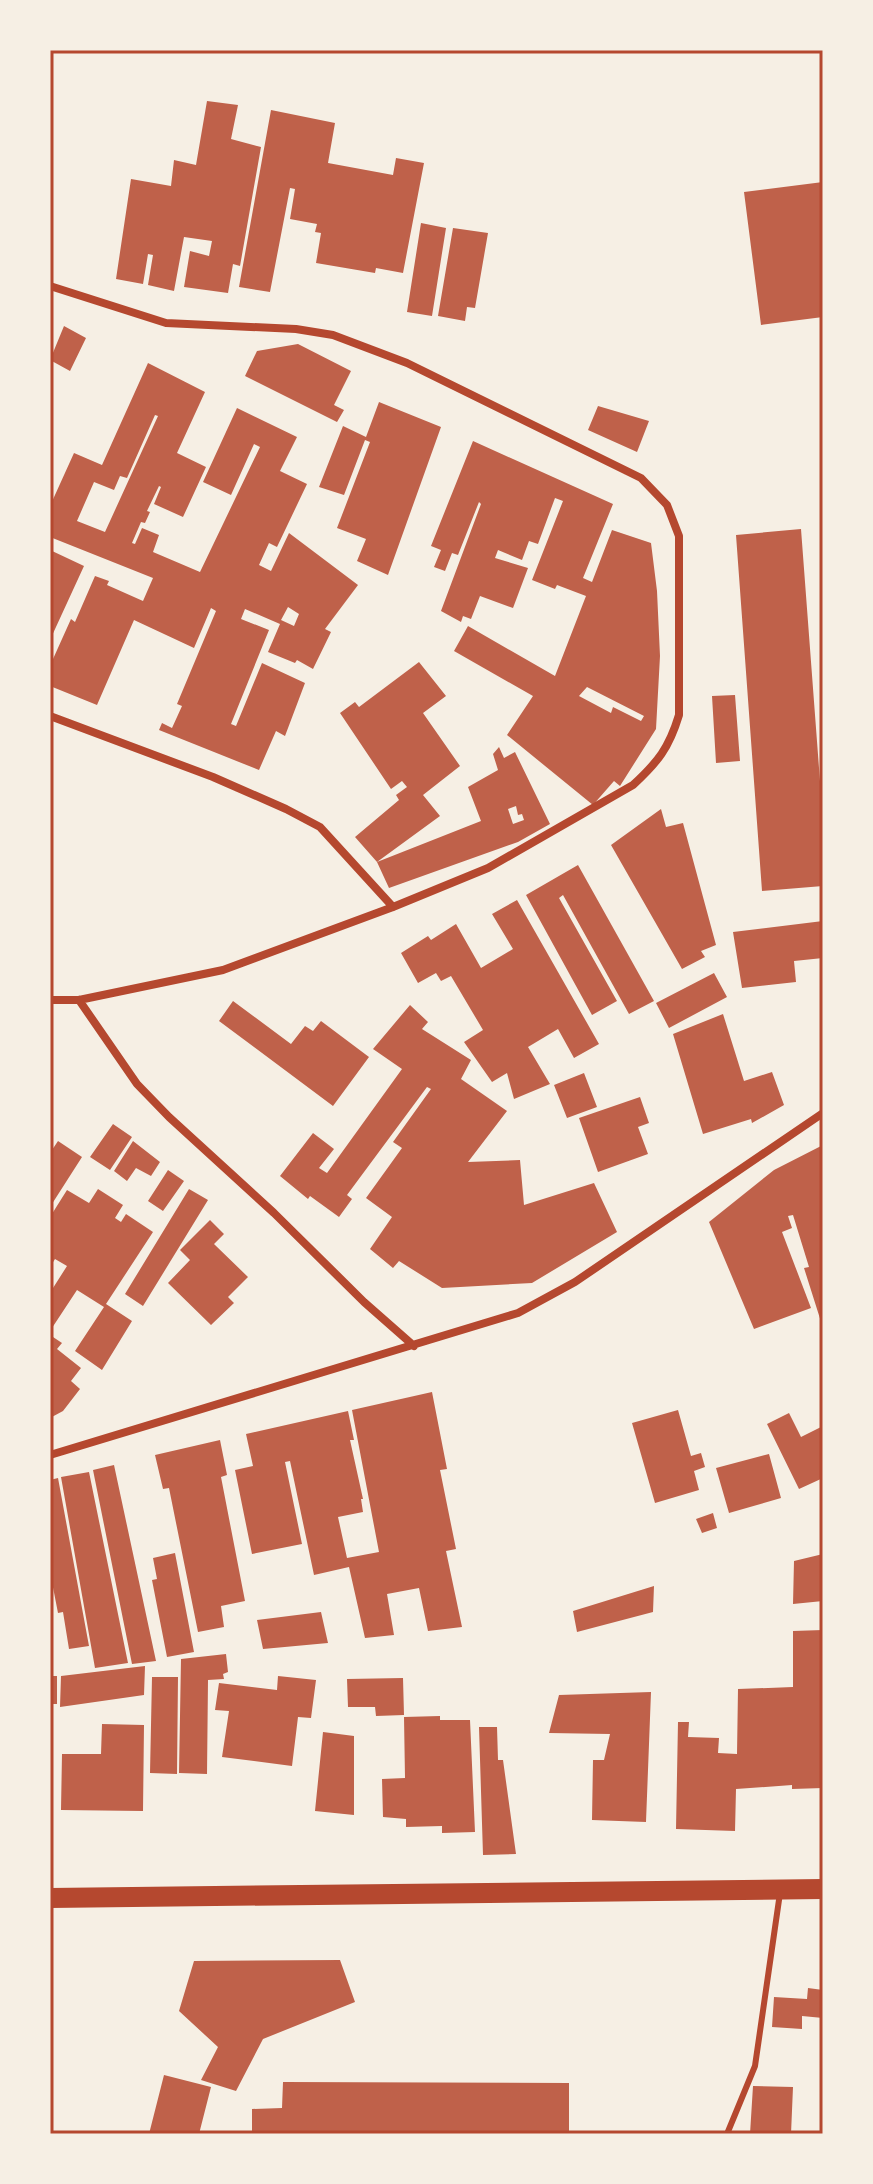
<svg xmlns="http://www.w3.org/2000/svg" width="873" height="2184" font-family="Arial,sans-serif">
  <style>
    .building { fill: #bf614a; fill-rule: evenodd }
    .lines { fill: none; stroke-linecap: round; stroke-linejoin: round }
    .service { stroke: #b5482f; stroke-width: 6 }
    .minor { stroke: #b5482f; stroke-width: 8 }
    .primary { stroke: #b5482f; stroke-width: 20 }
    .neatline { fill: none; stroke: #b5482f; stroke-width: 3 }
  </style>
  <rect width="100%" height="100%" fill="#f6efe4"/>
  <!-- building -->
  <path class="building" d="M207,101L238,105L231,139L261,147L240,266L233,264L228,293L184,287L190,251L209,256L212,241L184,237L174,291L148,285L153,255L148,254L143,284L116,279L131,179L171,186L174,160L196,165Z
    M271,110L335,123L328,163L393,175L396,158L424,163L403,273L376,268L375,273L316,263L321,233L315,232L317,224L290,219L295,189L290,188L270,292L239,287Z
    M823,182V317L761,325L744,192Z
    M421,223L446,228L432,316L407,312Z
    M453,228L488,233L475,308L467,307L465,321L438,316Z
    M64,326L86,338L70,371L50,360Z
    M298,344L351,371L334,405L344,410L337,422L245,376L257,351Z
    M148,363L205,392L177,453L206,467L183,517L154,504L161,487L159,486L147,511L150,512L145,523L141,522L132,543L135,544L142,528L159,535L153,552L200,572L260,447L254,444L231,495L203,482L237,408L297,437L280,471L307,484L277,547L269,543L259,565L271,571L289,533L358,585L325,629L331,632L313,669L297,660L295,663L268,652L280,624L245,609L241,619L269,630L231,724L236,726L262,663L305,683L285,736L276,731L259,770L159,730L162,723L172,728L182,706L177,704L216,611L211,608L194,648L134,620L97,705L50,686V657L53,659L71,619L75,622L95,576L109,581L107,585L143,601L153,578L50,537V506L74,453L102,465ZM155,415L158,416L105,532L77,521L94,482L114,490L120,476L127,478ZM288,607L299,614L294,626L281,620Z
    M379,402L441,427L388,575L357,561L366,539L337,528L370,442L365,440L344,495L319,487L343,426L366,437Z
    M598,406L649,421L637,452L588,430Z
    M473,441L613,504L583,578L592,582L612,530L651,543L657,591L660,656L656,729L620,786L614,781L593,805L507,735L533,696L454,651L468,626L555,676L586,596L557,585L555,589L532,580L563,501L555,498L538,544L529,541L522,560L498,550L495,558L528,568L513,608L480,596L471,619L463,616L461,622L441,611L481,504L479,502L458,555L452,553L445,571L434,567L441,550L431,546ZM587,687L644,716L641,721L613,707L611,713L579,696Z
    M801,529L823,821V886L762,891L736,535Z
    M50,550L84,566L50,640Z
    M419,662L446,696L423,713L460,766L423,795L440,816L377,862L355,837L399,800L396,795L407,787L402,781L391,789L340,713L355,702L359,707Z
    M735,695L740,761L716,763L712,696Z
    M499,747L504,758L515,752L550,824L518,842L389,888L377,862L481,821L468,787L498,770L493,754ZM516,806L518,815L522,814L524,820L513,824L508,809Z
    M661,809L666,827L683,823L716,945L701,951L705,957L682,969L611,845Z
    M578,865L654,1001L629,1014L563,895L559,898L617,1001L592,1015L526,895Z
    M517,900L599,1044L574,1058L558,1029L528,1047L550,1084L514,1099L507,1073L492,1082L464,1042L483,1030L451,976L441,981L436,973L418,983L401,953L428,936L431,940L456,924L481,968L513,949L492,914Z
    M823,921V958L794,961L796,982L742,988L733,932Z
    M714,973L727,997L669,1028L656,1003Z
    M233,1001L291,1044L305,1026L313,1031L321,1021L369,1057L333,1106L219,1021Z
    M410,1005L428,1022L422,1029L471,1060L461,1079L507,1111L468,1162L520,1160L524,1205L594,1183L617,1232L532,1283L442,1288L399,1261L393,1268L370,1249L392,1217L366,1198L402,1148L393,1142L431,1089L427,1087L347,1195L352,1199L339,1217L310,1196L308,1199L280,1176L313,1133L334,1149L319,1168L327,1173L402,1069L373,1049Z
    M723,1014L744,1081L772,1072L784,1105L752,1123L751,1119L703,1134L673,1034Z
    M584,1073L597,1107L567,1118L554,1085Z
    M640,1097L649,1123L638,1127L648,1154L598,1172L579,1118Z
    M113,1124L132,1137L110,1170L90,1157Z
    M58,1141L82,1157L50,1207V1153Z
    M133,1141L160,1162L151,1176L136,1168L127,1181L114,1171Z
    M823,1145V1328L804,1268L809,1267L793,1215L788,1216L792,1228L782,1232L811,1308L754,1329L709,1222L774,1170Z
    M168,1170L184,1181L163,1211L148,1201Z
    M98,1189L123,1205L115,1218L121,1222L126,1214L153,1232L106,1304L132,1321L102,1370L75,1351L104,1307L77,1290L50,1331V1286L53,1288L67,1266L55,1259L50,1267V1217L67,1190L89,1203Z
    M189,1189L208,1200L143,1306L125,1294Z
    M210,1220L224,1234L214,1244L248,1277L228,1297L234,1303L211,1325L168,1283L190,1260L180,1250Z
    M50,1335L62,1343L57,1349L81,1368L71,1381L80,1389L63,1411L50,1418Z
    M432,1392L447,1469L440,1470L456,1549L446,1551L462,1627L428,1631L419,1588L387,1594L394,1635L365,1638L349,1567L314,1575L290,1461L285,1462L302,1544L252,1554L235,1470L253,1466L246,1434L348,1411L354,1440H350L363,1499H361L363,1512L338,1517L347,1558L379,1552L352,1410Z
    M678,1410L691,1456L701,1453L705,1467L694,1471L699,1490L655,1503L632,1423Z
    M789,1413L801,1437L823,1426V1478L799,1489L767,1424Z
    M220,1440L227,1475L221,1477L245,1601L221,1606L224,1627L198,1632L169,1488L163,1489L155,1455Z
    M769,1454L781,1498L729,1513L716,1468Z
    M114,1465L156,1661L132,1664L93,1470Z
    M89,1472L128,1663L95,1668L61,1477Z
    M58,1478L89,1646L69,1649L63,1612L58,1613L50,1572V1480Z
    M713,1513L717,1528L702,1533L696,1519Z
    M175,1553L194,1652L167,1657L152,1580L157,1579L153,1558Z
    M823,1554V1601L793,1604L794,1561Z
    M654,1586L653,1612L577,1632L573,1611Z
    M321,1612L328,1643L263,1649L257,1620Z
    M823,1630V1788L792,1789V1785L736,1789L735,1831L676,1829L678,1722H689L688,1737L719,1738L718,1753L737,1754L738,1689L793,1687V1631Z
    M226,1654L228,1672L223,1674L224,1679L208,1680L207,1774L179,1773L181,1659Z
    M145,1666L144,1695L60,1707L61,1676Z
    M50,1676H57V1704H50Z
    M278,1676L316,1680L311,1718L298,1717L292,1766L222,1757L229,1711L215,1710L219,1683L277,1690Z
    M152,1677H178L177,1774L150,1773Z
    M403,1678L404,1715L376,1716L375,1707H348L347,1679Z
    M651,1692L646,1822L592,1820L593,1760H604L610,1734L549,1733L559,1695Z
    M440,1716V1720H470L475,1832L442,1833V1826L406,1827V1819L383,1817L382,1779L405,1778L404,1717Z
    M102,1724L144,1725L143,1811L61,1810L62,1754H101Z
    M479,1727H497L498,1760H503L516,1854L483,1855Z
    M323,1732L354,1736V1815L315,1811Z
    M340,1960L355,2002L263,2039L236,2091L201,2080L218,2047L179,2011L194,1961Z
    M808,1988L823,1990V2018L802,2016V2029L772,2027L774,1997L807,1999Z
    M164,2075L211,2087L199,2134H149Z
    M283,2082L569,2083V2134H252V2109L282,2108Z
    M753,2086L793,2087L791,2134H750Z"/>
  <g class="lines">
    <!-- service -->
    <path class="service" d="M727,2134L755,2066L780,1893"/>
    <!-- minor -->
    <path class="minor" d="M50,286L166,323L296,329L333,335L407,363L641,478L667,505L679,536V715C669,748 658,762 633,785L488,868L393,907L223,970L79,1000H50
      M50,716L213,777L286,809L320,827L393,907
      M79,1000L137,1084L169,1117L274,1213L364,1302L414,1346
      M50,1455L518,1313L575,1282L823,1113"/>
    <!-- primary -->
    <path class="primary" d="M50,1898L823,1889"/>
  </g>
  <!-- border -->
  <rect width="873" height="2184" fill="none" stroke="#f6efe4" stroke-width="104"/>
  <rect x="52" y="52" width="769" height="2080" class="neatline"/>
</svg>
